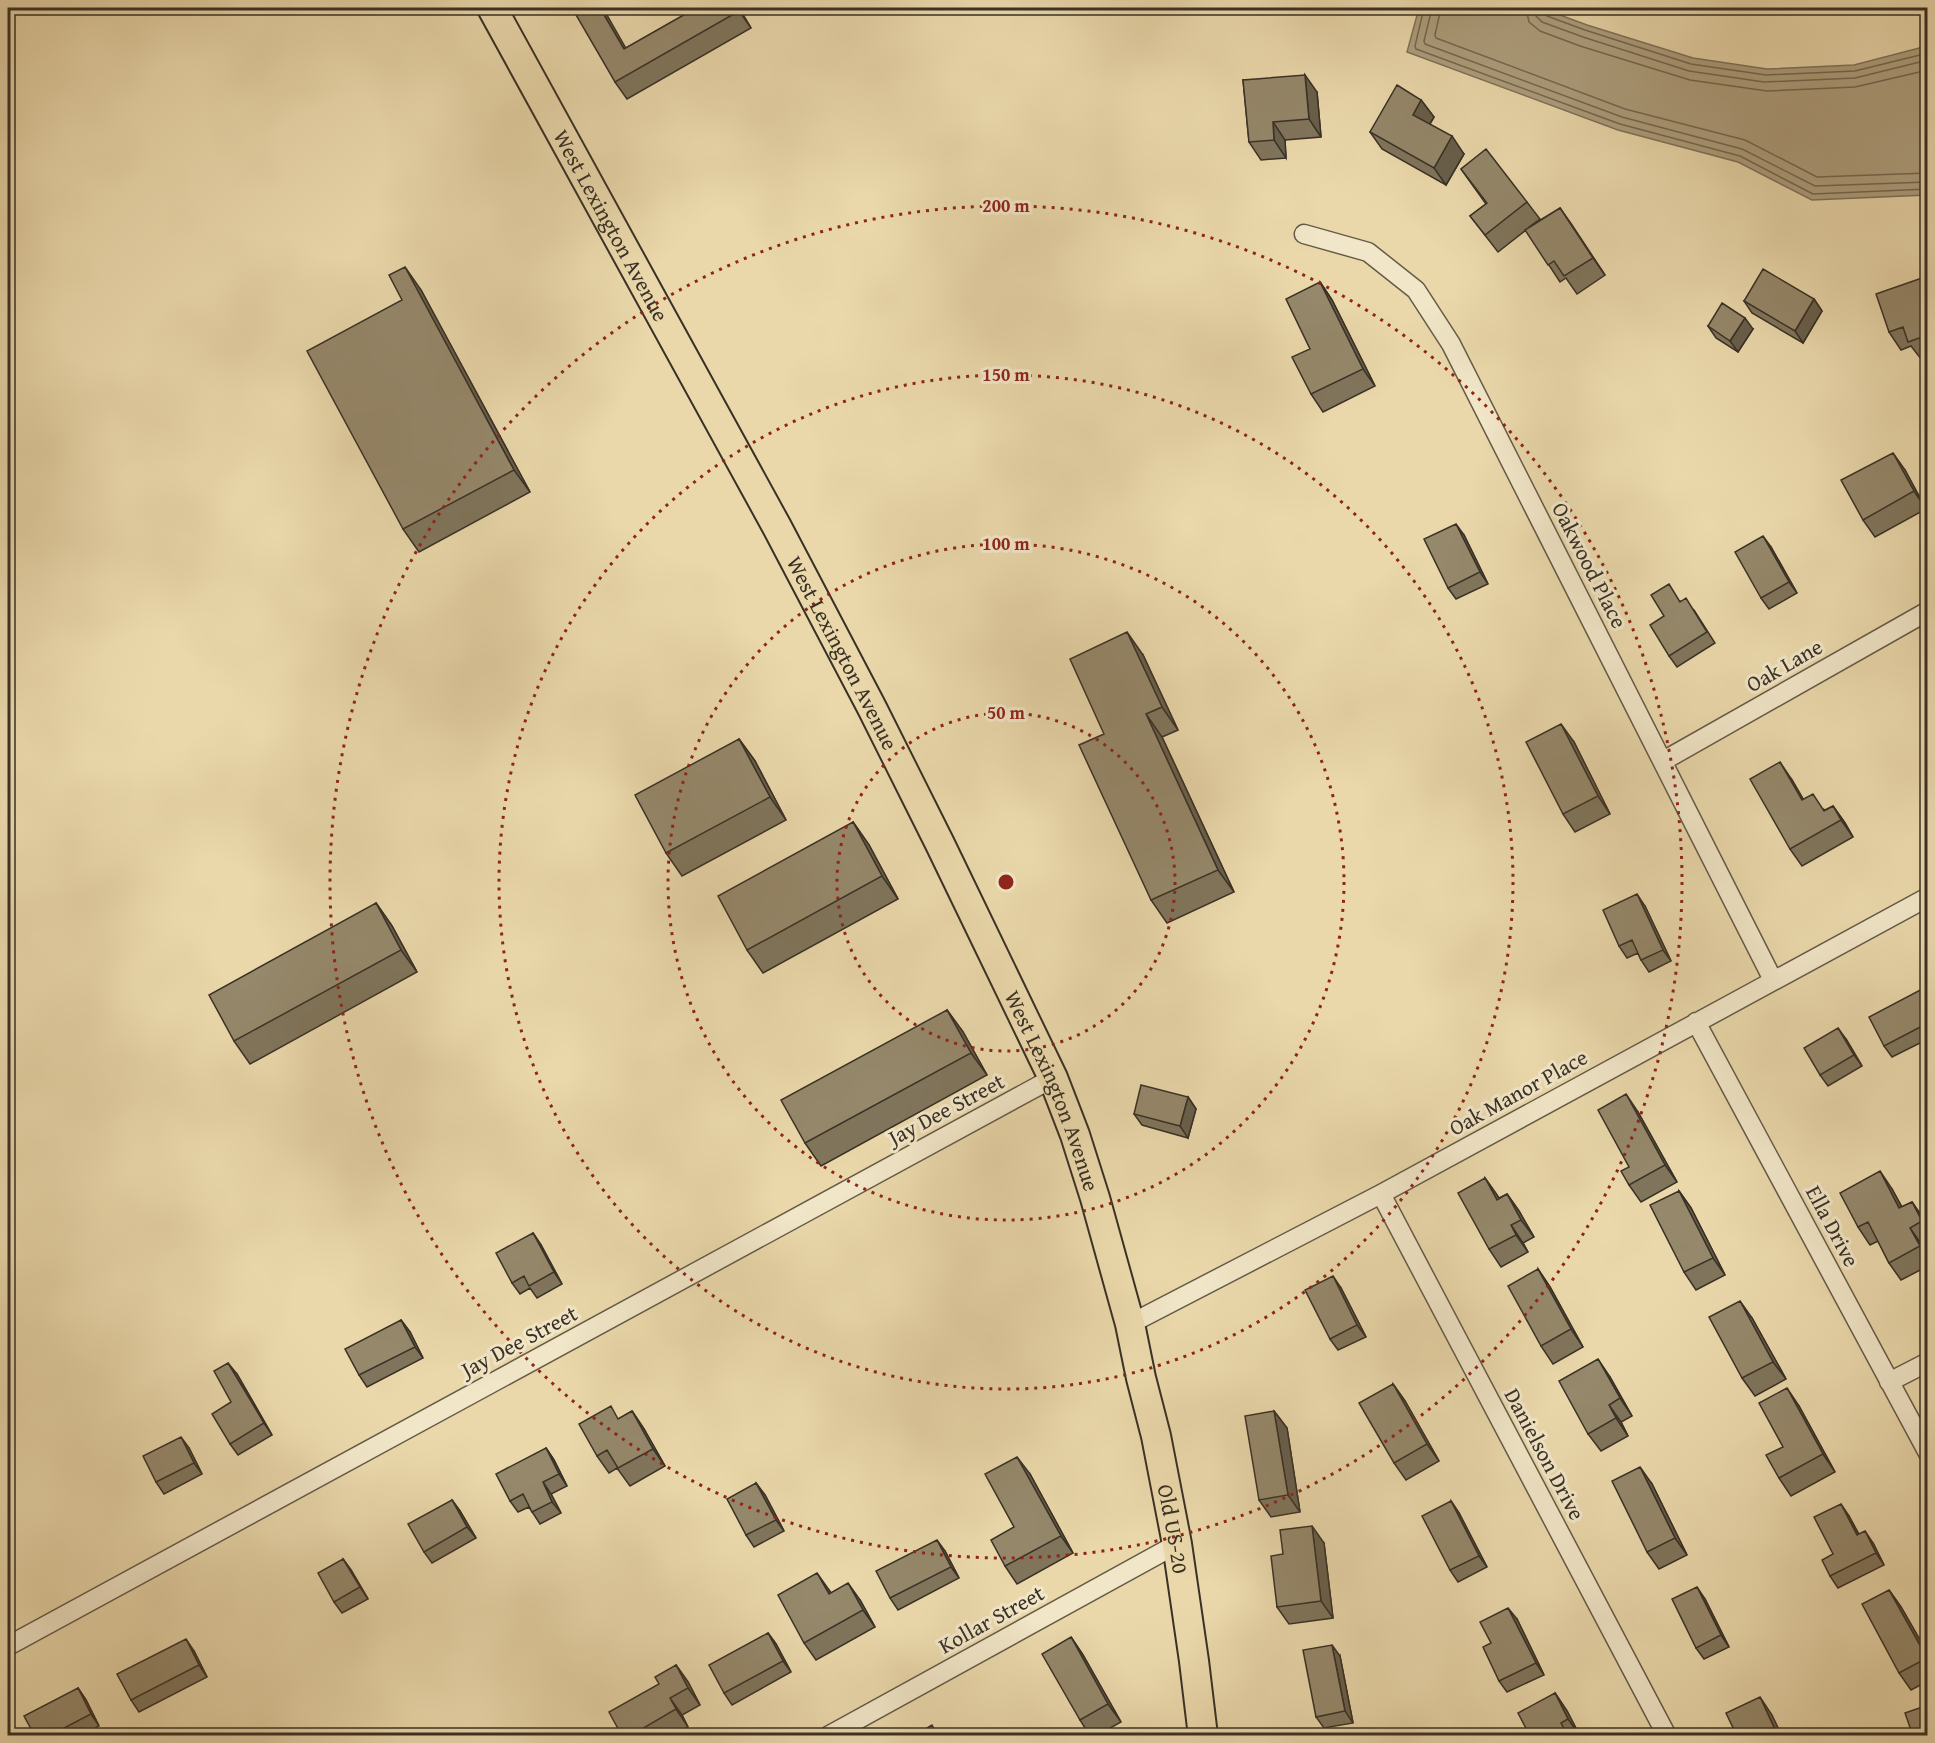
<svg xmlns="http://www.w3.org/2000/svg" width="1935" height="1743" font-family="'Gentium Book Plus',serif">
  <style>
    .water { fill: #ae9f7e; stroke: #7f735b; stroke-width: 1.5 }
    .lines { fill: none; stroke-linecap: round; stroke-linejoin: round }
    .shore { stroke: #746852; stroke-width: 1.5 }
    .minor-casing { stroke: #655b47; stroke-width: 21 }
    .primary-casing { stroke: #393126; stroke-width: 32 }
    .minor { stroke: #f1e6c8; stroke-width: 18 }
    .primary { stroke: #ead8ab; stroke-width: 28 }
    .wall { fill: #80755c; stroke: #393126; stroke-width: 1.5 }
    .shaded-wall { fill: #685f4b; stroke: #393126; stroke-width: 1.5 }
    .building { fill: #95886b; stroke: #393126; stroke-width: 1.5 }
    .ring { fill: none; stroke: #8f2418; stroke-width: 3; stroke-dasharray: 3 6 }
    .labels { text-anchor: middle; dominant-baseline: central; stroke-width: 6; stroke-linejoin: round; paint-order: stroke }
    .street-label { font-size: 22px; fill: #393126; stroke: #f1e6c8 }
    .centre { fill: #8f2418; stroke: #f1e6c8; stroke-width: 3 }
    .ring-label { font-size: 18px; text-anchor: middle; font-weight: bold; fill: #8f2418; stroke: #f1e6c8; stroke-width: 6; stroke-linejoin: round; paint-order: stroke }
  </style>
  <rect width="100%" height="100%" fill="#ead8ab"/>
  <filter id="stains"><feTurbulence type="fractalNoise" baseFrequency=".00333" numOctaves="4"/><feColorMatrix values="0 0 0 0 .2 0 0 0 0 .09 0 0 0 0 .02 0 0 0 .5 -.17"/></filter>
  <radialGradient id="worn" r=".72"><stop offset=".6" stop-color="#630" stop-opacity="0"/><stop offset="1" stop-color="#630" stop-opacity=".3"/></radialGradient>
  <!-- water -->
  <path class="water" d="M1419,8H1541L1587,25L1693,58L1767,69L1854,65L1927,46V195L1812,200L1738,162L1618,130L1407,52Z"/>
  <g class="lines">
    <!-- shore -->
    <path class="shore" d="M1424,8L1415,46L1416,49L1620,124L1740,156L1813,194L1928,189
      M1432,8L1424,41L1425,44L1622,117L1742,149L1815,186L1928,182
      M1441,8L1435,35L1436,38L1625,109L1745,140L1817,177L1928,173
      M1526,8L1529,22L1540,31L1580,46L1690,80L1767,91L1855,87L1928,70
      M1535,8L1536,16L1542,22L1583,37L1689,71L1764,82L1855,78L1928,60
      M1542,8L1543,12L1547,16L1585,30L1691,64L1766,75L1855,71L1928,53"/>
    <!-- minor casing -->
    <g class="minor-casing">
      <path id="minor" d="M1304,234L1368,252L1416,290L1451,344L1773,980
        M1663,761L1928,611
        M1696,1022L1928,1453
        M1381,1194L1667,1736
        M1130,1324L1381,1194L1928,897
        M1889,1382L1928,1362
        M8,1646L1053,1078
        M828,1736L1177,1544"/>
    </g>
    <!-- primary casing -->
    <g class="primary-casing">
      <g id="primary">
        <path id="s1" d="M492,8L777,527L872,708L940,844L1053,1078L1075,1135L1095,1198L1130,1324L1141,1378L1156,1436L1177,1544L1194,1661L1203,1736"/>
      </g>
    </g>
    <!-- minor -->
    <use href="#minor" class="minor"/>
    <!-- primary -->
    <use href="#primary" class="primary"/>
  </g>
  <!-- wall -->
  <path class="wall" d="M696,8H739L751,28L627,99L615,82L626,48Z
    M1243,80L1317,92L1321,137L1285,140L1286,158L1261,160L1249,142Z
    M1421,100L1434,117L1430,124L1464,154L1446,185L1382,149L1370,132Z
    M1461,169L1527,202L1540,219L1529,227L1560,208L1605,275L1577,294L1566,278L1560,282L1526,230L1498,252L1470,216L1486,204Z
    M1320,282L1332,300L1375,386L1323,412L1311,394L1310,349Z
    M1928,286V357L1921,359L1911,346L1901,350L1889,332Z
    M421,290L530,492L419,552L403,529Z
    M1814,299L1822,311L1803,343L1752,313L1744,301Z
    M1708,326L1753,329L1738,352L1716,338Z
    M1905,470L1926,509L1875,537L1863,520Z
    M1464,535L1488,584L1456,599L1448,588Z
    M1771,547L1797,593L1769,609L1761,598Z
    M1681,601L1694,610L1715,643L1677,667L1669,656L1664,616Z
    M1143,655L1178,730L1162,737L1234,892L1167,923L1151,900L1104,734Z
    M739,739L755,761L786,820L682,876L666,853Z
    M1574,742L1610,814L1575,832L1563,814Z
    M1792,780L1803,799L1825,810L1833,806L1845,823L1853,837L1802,866L1790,849Z
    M853,822L869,845L898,899L763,973L747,950Z
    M376,903L392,926L417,972L250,1064L234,1041Z
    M1645,906L1671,961L1649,972L1641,960L1638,953L1627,958L1619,946Z
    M1928,989V1039L1892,1057L1884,1046Z
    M947,1010L963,1032L987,1075L821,1166L805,1143Z
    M1846,1039L1862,1066L1828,1086L1820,1075Z
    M1188,1097L1196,1109L1188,1138L1142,1125L1134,1114Z
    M1638,1112L1677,1182L1641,1202L1629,1185V1167Z
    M1485,1178L1499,1198L1507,1194L1519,1211L1534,1237L1523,1243L1528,1252L1501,1267L1489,1249Z
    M1892,1189L1902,1207L1912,1202L1928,1226V1242L1922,1245L1928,1255V1266L1901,1280L1889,1263L1878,1241L1870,1245L1858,1227Z
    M1679,1191L1691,1208L1725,1275L1696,1290L1684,1272Z
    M533,1233L541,1245L562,1284L537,1298L530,1288L520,1294L512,1283Z
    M1538,1269L1550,1287L1583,1347L1553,1364L1541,1346Z
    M1341,1288L1366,1337L1338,1350L1330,1339Z
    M1752,1318L1786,1379L1755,1396L1742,1378Z
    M401,1320L410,1332L423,1358L367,1387L359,1375Z
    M237,1374L272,1435L238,1455L230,1444L231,1402Z
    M1610,1377L1632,1416L1621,1422L1628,1436L1601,1451L1588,1434Z
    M1393,1384L1405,1401L1439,1461L1406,1480L1394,1463Z
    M1799,1406L1835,1472L1791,1496L1779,1478L1783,1447Z
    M632,1411L644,1429L665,1466L630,1486L617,1468L609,1473L597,1456L620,1418Z
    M1274,1411L1287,1428L1300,1512L1271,1517L1259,1500Z
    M189,1448L202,1474L164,1494L156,1482Z
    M546,1448L554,1460L567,1486L551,1494L561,1513L540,1524L529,1507L518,1512L510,1501Z
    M1030,1474L1073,1553L1017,1584L1005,1566L1014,1527Z
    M756,1483L765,1495L784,1531L754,1547L746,1535Z
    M1652,1484L1687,1555L1659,1569L1647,1552Z
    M452,1500L460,1511L476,1538L432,1563L424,1552Z
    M1451,1501L1459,1513L1487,1567L1458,1582L1450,1570Z
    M1849,1516L1859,1534L1873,1543L1884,1565L1838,1588L1830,1576L1833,1554Z
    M1324,1543L1333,1618L1289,1624L1277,1607L1283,1554Z
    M945,1551L959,1578L898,1610L890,1598Z
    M343,1559L351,1570L368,1599L342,1613L334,1602Z
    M829,1590L831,1593L860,1600L875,1627L816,1660L804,1643Z
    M1889,1590L1901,1607L1928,1654V1681L1911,1690L1899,1673Z
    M1705,1599L1729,1647L1704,1659L1696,1648Z
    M1517,1619L1544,1675L1507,1692L1499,1681L1491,1643Z
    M768,1633L776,1644L791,1672L732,1705L724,1693Z
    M1071,1637L1083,1655L1121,1722L1096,1736H1090L1080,1720Z
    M194,1651L207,1677L139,1712L131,1700Z
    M1340,1656L1353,1723L1324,1728L1316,1717Z
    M676,1665L688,1682L700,1705L682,1715L688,1727L673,1736H622L659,1684Z
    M78,1688L86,1700L99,1726L80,1736H35Z
    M1555,1693L1567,1711L1580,1736H1530Z"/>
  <!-- shaded-wall -->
  <path class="shaded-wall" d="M600,8H603L636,66L624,49Z
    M736,8H739L751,28L739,11Z
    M1305,75L1317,92L1321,137L1309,119Z
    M1421,100L1434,117L1425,132L1413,115Z
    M1273,122L1285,140L1286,158L1274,140Z
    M1452,136L1464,154L1446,185L1434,168Z
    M1560,208L1572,225L1605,275L1593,258Z
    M405,267L421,290L530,492L514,470Z
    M1922,278L1928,286V293Z
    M1320,282L1332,300L1375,386L1363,369Z
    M1814,299L1822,311L1803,343L1795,331Z
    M1745,318L1753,329L1738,352L1730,341Z
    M1893,453L1905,470L1926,509L1914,491Z
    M1456,524L1464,535L1488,584L1480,572Z
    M1763,536L1771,547L1797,593L1789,582Z
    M1127,632L1143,655L1178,730L1162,707Z
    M1146,714L1162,737L1234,892L1218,870Z
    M1561,724L1574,742L1610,814L1598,796Z
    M739,739L755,761L786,820L770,797Z
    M1780,762L1792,780L1814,818L1802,800Z
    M1833,806L1845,823L1853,837L1841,820Z
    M853,822L869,845L898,899L882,876Z
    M1637,894L1645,906L1671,961L1663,950Z
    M376,903L392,926L417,972L401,950Z
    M947,1010L963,1032L987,1075L971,1053Z
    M1838,1028L1846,1039L1862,1066L1854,1055Z
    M1626,1094L1638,1112L1677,1182L1665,1165Z
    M1188,1097L1196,1109L1188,1138L1180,1126Z
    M1880,1171L1892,1189L1912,1226L1899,1208Z
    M1485,1178L1497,1195L1509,1217L1497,1200Z
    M1679,1191L1691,1208L1725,1275L1713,1258Z
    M1507,1194L1519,1211L1534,1237L1521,1220Z
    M1912,1202L1924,1219L1928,1226V1229L1922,1221Z
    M1511,1225L1523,1243L1528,1252L1516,1235Z
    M1910,1228L1922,1245L1928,1255V1257L1920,1246Z
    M533,1233L541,1245L562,1284L554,1272Z
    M1538,1269L1550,1287L1583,1347L1571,1329Z
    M1333,1276L1341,1288L1366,1337L1357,1325Z
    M1740,1301L1752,1318L1786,1379L1773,1362Z
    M401,1320L410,1332L423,1358L415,1347Z
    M1598,1359L1610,1377L1632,1416L1620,1398Z
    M228,1363L237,1374L272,1435L264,1423Z
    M1393,1384L1405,1401L1439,1461L1427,1444Z
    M1787,1388L1799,1406L1835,1472L1823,1454Z
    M1609,1405L1621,1422L1628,1436L1616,1418Z
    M632,1411L644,1429L665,1466L653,1449Z
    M1274,1411L1287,1428L1300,1512L1288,1495Z
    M181,1437L189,1448L202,1474L194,1463Z
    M546,1448L554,1460L567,1486L559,1474Z
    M1017,1457L1030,1474L1073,1553L1061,1536Z
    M1640,1467L1652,1484L1687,1555L1675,1538Z
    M543,1482L551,1494L561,1513L552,1502Z
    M756,1483L765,1495L784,1531L776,1520Z
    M452,1500L460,1511L476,1538L467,1527Z
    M1451,1501L1459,1513L1487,1567L1479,1556Z
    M1841,1504L1849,1516L1865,1547L1857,1535Z
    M1312,1526L1324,1543L1333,1618L1321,1601Z
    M1865,1531L1873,1543L1884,1565L1876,1553Z
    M937,1540L945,1551L959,1578L951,1567Z
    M343,1559L351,1570L368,1599L360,1587Z
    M817,1573L829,1590L841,1611L829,1594Z
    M848,1583L860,1600L875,1627L863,1610Z
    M1697,1587L1705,1599L1729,1647L1721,1635Z
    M1889,1590L1901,1607L1928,1654V1659Z
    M1508,1608L1517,1619L1544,1675L1536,1663Z
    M768,1633L776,1644L791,1672L783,1661Z
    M1071,1637L1083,1655L1121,1722L1108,1704Z
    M186,1639L194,1651L207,1677L199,1665Z
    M1332,1645L1340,1656L1353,1723L1345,1711Z
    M676,1665L688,1682L700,1705L688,1688Z
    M78,1688L86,1700L99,1726L91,1714Z
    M1555,1693L1567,1711L1580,1736L1568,1719Z
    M1760,1697L1772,1715L1782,1736H1778Z
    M670,1698L682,1715L688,1727L676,1709Z"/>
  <!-- building -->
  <path class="building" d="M572,8H600L624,49L696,8H736L739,11L615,82Z
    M1305,75L1309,119L1273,122L1274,140L1249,142L1243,80Z
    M1397,85L1421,100L1413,115L1452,136L1434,168L1370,132Z
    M1486,149L1527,202L1485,235L1470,216L1487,203L1461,169Z
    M1560,208L1593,258L1564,276L1554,261L1548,265L1525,230Z
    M405,267L514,470L403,529L307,351L402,300L389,275Z
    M1763,269L1814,299L1795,331L1744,301Z
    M1922,278L1928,292V335L1908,342L1903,327L1889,332L1876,294Z
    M1320,282L1363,369L1311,394L1292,357L1310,349L1286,299Z
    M1722,303L1745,318L1730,341L1708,326Z
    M1893,453L1914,491L1863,520L1841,480Z
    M1456,524L1480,572L1448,588L1424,539Z
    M1763,536L1789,582L1761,598L1735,552Z
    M1669,584L1680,602L1686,598L1707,632L1669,656L1650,625L1664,616L1651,595Z
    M1127,632L1162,707L1146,714L1218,870L1151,900L1079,745L1104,734L1070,659Z
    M1561,724L1598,796L1563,814L1526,742Z
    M739,739L770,797L666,853L635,795Z
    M1780,762L1802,800L1813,794L1824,811L1833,806L1841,820L1790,849L1750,779Z
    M853,822L882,876L747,950L718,896Z
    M1637,894L1663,950L1641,960L1632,940L1619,946L1603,910Z
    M376,903L401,950L234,1041L209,995Z
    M1926,987L1928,990V1023L1884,1046L1869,1017Z
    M947,1010L971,1053L805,1143L781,1100Z
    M1838,1028L1854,1055L1820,1075L1804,1048Z
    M1141,1085L1188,1097L1180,1126L1134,1114Z
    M1626,1094L1665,1165L1629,1185L1621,1171L1629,1167L1598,1110Z
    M1880,1171L1899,1208L1912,1202L1922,1221L1910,1228L1920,1246L1889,1263L1868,1222L1858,1227L1840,1193Z
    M1485,1178L1497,1200L1507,1194L1521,1220L1511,1225L1516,1235L1489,1249L1458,1193Z
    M1679,1191L1713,1258L1684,1272L1650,1205Z
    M533,1233L554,1272L529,1286L524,1276L512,1283L496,1253Z
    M1538,1269L1571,1329L1541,1346L1508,1286Z
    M1333,1276L1357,1325L1330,1339L1305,1290Z
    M1740,1301L1773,1362L1742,1378L1709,1317Z
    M401,1320L415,1347L359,1375L345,1349Z
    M1598,1359L1620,1398L1609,1405L1616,1418L1588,1434L1559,1381Z
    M228,1363L264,1423L230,1444L212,1414L231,1402L214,1371Z
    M1393,1384L1427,1444L1394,1463L1359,1403Z
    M1787,1388L1823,1454L1779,1478L1766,1455L1783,1447L1759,1403Z
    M611,1406L618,1419L632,1411L653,1449L618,1468L607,1450L597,1456L579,1424Z
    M1274,1411L1288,1495L1259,1500L1245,1416Z
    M181,1437L194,1463L156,1482L143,1456Z
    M546,1448L559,1474L543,1482L552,1502L532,1512L523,1494L510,1501L496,1474Z
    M1017,1457L1061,1536L1005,1566L991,1540L1014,1527L985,1474Z
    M1640,1467L1675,1538L1647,1552L1612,1481Z
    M756,1483L776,1520L746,1535L727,1499Z
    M452,1500L467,1527L424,1552L408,1524Z
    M1451,1501L1479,1556L1450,1570L1422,1516Z
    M1841,1504L1857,1535L1865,1531L1876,1553L1830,1576L1822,1560L1833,1554L1814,1517Z
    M1312,1526L1321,1601L1277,1607L1271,1556L1283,1554L1280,1530Z
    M937,1540L951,1567L890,1598L876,1571Z
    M343,1559L360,1587L334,1602L318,1573Z
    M817,1573L829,1594L848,1583L863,1610L804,1643L778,1595Z
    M1697,1587L1721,1635L1696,1648L1672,1599Z
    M1889,1590L1927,1658L1899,1673L1862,1604Z
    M1508,1608L1536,1663L1499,1681L1483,1647L1491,1643L1480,1622Z
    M768,1633L783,1661L724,1693L709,1665Z
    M1071,1637L1108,1704L1080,1720L1042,1654Z
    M186,1639L199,1665L131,1700L117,1674Z
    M1332,1645L1345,1711L1316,1717L1303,1650Z
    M676,1665L688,1688L670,1698L676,1709L630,1736H622L609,1712L659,1684L655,1677Z
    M78,1688L91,1714L49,1736H35L24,1716Z
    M1555,1693L1568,1719L1561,1723L1568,1736H1530L1518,1713Z
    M1760,1697L1778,1736H1737L1726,1713Z
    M1928,1705V1736H1913L1905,1713Z
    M932,1725L938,1736H913Z
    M587,1731L589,1736H579Z"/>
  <!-- distance rings -->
  <g class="ring">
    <circle cx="1006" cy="882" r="169"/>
    <circle cx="1006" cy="882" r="338"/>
    <circle cx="1006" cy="882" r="507"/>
    <circle cx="1006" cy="882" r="676"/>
  </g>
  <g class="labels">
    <!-- street labels -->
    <g class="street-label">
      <text stroke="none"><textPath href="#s1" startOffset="248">West Lexington Avenue</textPath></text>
      <text transform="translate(1590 565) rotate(63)">Oakwood Place</text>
      <text stroke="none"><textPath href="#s1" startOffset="734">West Lexington Avenue</textPath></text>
      <text transform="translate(1784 665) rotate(-30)">Oak Lane</text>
      <text stroke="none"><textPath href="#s1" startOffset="1220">West Lexington Avenue</textPath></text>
      <text transform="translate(1518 1092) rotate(-29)">Oak Manor Place</text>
      <text transform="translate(946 1109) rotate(-28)">Jay Dee Street</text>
      <text transform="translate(1833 1226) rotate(62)">Ella Drive</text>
      <text transform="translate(519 1341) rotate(-28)">Jay Dee Street</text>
      <text transform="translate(1545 1454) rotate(62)">Danielson Drive</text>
      <text stroke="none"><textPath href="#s1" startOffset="1676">Old US-20</textPath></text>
      <text transform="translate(991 1619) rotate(-29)">Kollar Street</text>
    </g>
  </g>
  <circle cx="1006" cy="882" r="9" class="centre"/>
  <g class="ring-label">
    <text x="1006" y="212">200 m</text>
    <text x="1006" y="381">150 m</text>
    <text x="1006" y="550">100 m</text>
    <text x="1006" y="719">50 m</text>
  </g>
  <!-- margin -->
  <rect width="1935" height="1743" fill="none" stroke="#ead8ab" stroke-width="30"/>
  <rect x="9" y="9" width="1917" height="1725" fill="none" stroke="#393126" stroke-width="3"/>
  <rect x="15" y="15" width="1905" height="1713" fill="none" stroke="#393126" stroke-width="1.5"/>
  <rect width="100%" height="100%" filter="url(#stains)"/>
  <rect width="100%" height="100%" fill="url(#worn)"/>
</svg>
